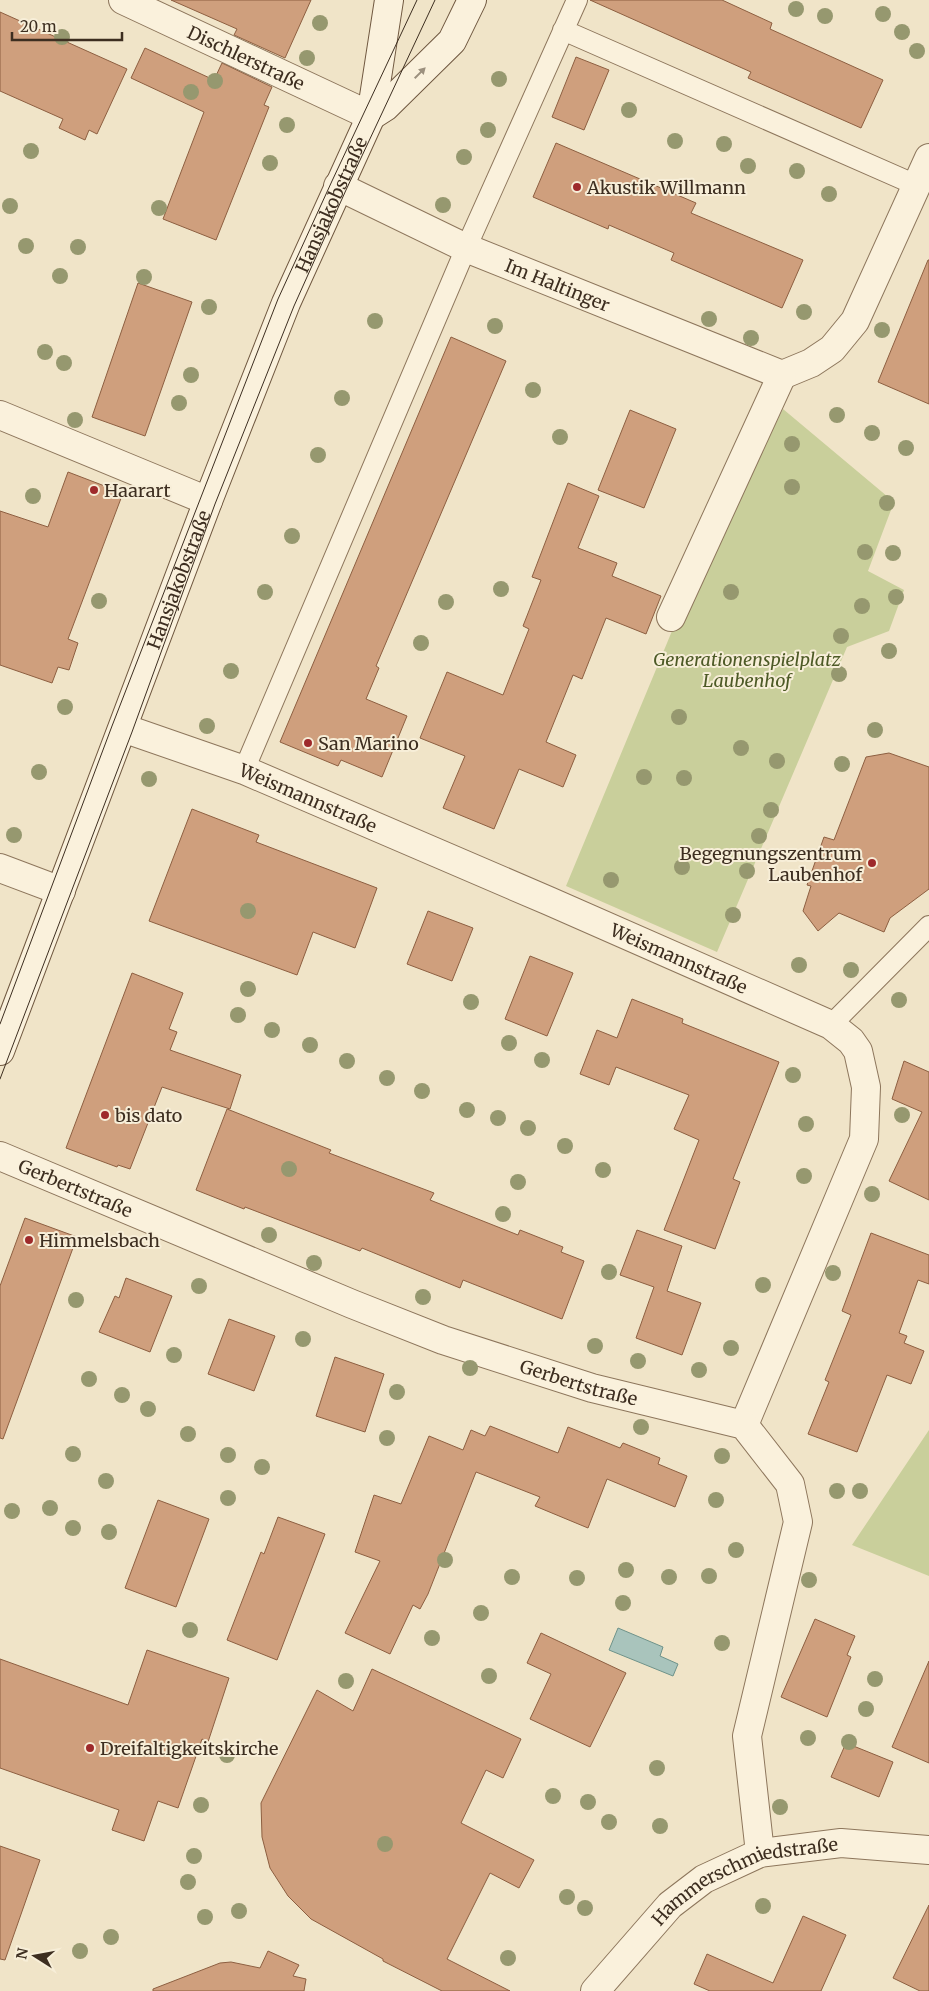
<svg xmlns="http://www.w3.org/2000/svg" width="929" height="1991" font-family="Merriweather,serif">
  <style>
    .green { fill: #c9cf9b }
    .water { fill: #a9c4bc; stroke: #6f938a }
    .building { fill: #cf9f7d; stroke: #8d5f41 }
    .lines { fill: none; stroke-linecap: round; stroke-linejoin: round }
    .lane-casing { stroke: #8d765c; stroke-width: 22 }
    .street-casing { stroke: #8d765c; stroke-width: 30 }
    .secondary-casing { stroke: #6f573f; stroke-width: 30 }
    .lane { stroke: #faf1dc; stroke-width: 20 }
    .street { stroke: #faf1dc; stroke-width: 28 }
    .secondary { stroke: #faf1dc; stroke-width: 28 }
    .tram { stroke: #3d2e20; stroke-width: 1 }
    .tree { fill: #96986f }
    .oneway { fill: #9c907e }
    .poi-dot { fill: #9e2a2b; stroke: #f7eed8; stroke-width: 2 }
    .labels { text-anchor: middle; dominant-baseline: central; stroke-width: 4; stroke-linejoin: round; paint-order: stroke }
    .street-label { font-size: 18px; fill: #3d2e20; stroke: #f7eed8 }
    .poi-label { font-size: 18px; fill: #3d2e20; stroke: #f7eed8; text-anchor: start }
    .park-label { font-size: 18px; font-style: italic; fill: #4d5a26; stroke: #f7eed8 }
  </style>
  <rect width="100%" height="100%" fill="#f0e4c8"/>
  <!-- green -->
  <path class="green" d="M783,409L894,502L868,571L904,590L889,631L847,647L717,952L566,886L672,631Z
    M929,1430V1576L852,1545Z"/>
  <!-- water -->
  <path class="water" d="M618,1628L663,1647L660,1656L678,1664L673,1676L609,1650Z"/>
  <!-- building -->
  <path class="building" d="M171,0H311L285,58L234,35L237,29Z
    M590,0H722L772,23L770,29L883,80L861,128L748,78L751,72Z
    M0,12L127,69L97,134L89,130L85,140L59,128L63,119L0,91Z
    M145,48L214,80L222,63L272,87L264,105L269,107L216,240L163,219L204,112L131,78Z
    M576,57L609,70L584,130L552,117Z
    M556,143L696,203L691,213L803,260L782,308L671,260L674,253L609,225L608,229L533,197Z
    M928,260H929V404L878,382Z
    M138,283L192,302L145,436L92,417Z
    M451,337L506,361L376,666L379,668L366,699L407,716L382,777L341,760L338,766L280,742Z
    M630,410L676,429L644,508L598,490Z
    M68,472L123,493L68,639L78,643L69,670L58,667L52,683L0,665V511L48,527Z
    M568,483L599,496L578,548L617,563L612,576L661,596L646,634L606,618L582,679L573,675L546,742L576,755L563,787L519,769L494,829L443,808L465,756L420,738L447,672L503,695L529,629L523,626L541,580L532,577Z
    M889,753L929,767V889L890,918L884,932L839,913L818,931L803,911L811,886L807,885L824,837L834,840L866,757Z
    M192,809L259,835L256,842L377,888L355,948L313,932L297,975L149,921Z
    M428,911L473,928L452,981L407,964Z
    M530,956L573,973L547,1036L505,1019Z
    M132,973L183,993L169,1029L177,1032L170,1050L241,1075L230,1109L162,1087L130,1169L118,1165L117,1167L66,1148Z
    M632,999L683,1019L682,1023L779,1062L733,1179L740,1182L715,1249L664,1230L699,1140L674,1129L689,1095L616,1067L609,1085L580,1074L597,1030L617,1038Z
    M904,1061L929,1072V1200L889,1181L922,1112L892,1099Z
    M227,1109L331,1150L329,1153L434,1193L430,1200L518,1235L520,1230L563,1247L561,1252L584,1261L562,1319L463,1280L460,1288L362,1248L360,1251L245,1207L244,1209L196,1190Z
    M25,1218L77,1237L3,1439L0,1438V1286Z
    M637,1230L682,1246L667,1291L701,1303L682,1355L636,1338L654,1287L620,1275Z
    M871,1233L929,1255V1284L918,1280L899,1333L907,1336L904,1343L924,1351L911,1384L887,1375L857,1452L808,1434L829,1382L825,1380L851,1315L842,1311Z
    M126,1278L172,1296L150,1352L99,1332L115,1296L119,1298Z
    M229,1319L275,1336L254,1391L208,1374Z
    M335,1357L384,1374L365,1432L316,1416Z
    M490,1426L558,1453L568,1427L620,1448L623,1443L660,1458L658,1464L687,1476L675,1507L607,1479L588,1528L535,1506L540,1497L476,1472L428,1594L420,1609L413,1605L390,1654L345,1633L380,1561L355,1552L374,1495L401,1504L429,1436L463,1450L471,1430L485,1436Z
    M158,1500L209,1519L176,1607L125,1588Z
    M278,1517L325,1534L277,1660L227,1640L261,1552L264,1554Z
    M815,1619L855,1636L847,1655L851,1657L827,1717L781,1697Z
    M541,1633L626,1673L590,1747L530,1719L551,1674L527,1663Z
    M147,1650L229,1678L208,1742L202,1739L178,1808L158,1801L144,1841L112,1830L119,1810L0,1768V1659L128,1705Z
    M929,1661V1763L892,1747Z
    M372,1669L521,1739L503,1778L486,1770L461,1823L534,1860L519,1888L490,1873L447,1959L510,1991H442L383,1961V1959L311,1919L288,1896L270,1868L262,1837L261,1803L317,1690L353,1711Z
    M846,1743L893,1762L879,1797L831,1777Z
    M0,1846L40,1860L5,1960L0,1959Z
    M929,1905V1991H920L893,1978Z
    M803,1916L846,1935L821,1991H710L694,1984L707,1954L773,1983Z
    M268,1951L299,1965L293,1976L306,1979L304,1991H153V1989L220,1963L231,1962L260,1968Z"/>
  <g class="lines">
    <!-- lane casing -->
    <g class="lane-casing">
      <path id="lane" d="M563,30L916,185
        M244,770L466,248L577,0
        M831,1025L929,926"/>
    </g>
    <!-- street casing -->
    <g class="street-casing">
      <g id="street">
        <path id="s1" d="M123,0L371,116"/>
        <path id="s2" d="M338,186L466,248L782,375L811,363L832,349L855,321L929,158"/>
        <path d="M0,415L208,501"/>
        <path d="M671,617L782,375"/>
        <path id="s3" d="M123,728L244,770L549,901L831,1025L851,1041L858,1051L866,1087L864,1139L744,1425"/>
        <path d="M0,868L61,891"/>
        <path id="s4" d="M0,1156L352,1304L443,1340L592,1388L744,1425L790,1484L798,1522L747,1736L760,1853"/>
        <path id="s5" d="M595,1991L670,1905L704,1879L760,1853L841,1843L929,1850"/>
      </g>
    </g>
    <!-- secondary casing -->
    <g class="secondary-casing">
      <g id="secondary">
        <path d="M371,116L385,107L452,41L472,0"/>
        <path id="s6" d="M0,1051L208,501L286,303L371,116L389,0"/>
      </g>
    </g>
    <!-- lane -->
    <use href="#lane" class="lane"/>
    <!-- street -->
    <use href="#street" class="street"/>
    <!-- secondary -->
    <use href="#secondary" class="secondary"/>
    <!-- tram -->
    <path class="tram" d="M0,1024L112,726L278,299L332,181L417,0
      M0,1079L132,732L215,504L294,306L346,190L435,0"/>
  </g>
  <!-- trees -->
  <g class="tree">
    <circle cx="796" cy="9" r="8"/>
    <circle cx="883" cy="14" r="8"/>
    <circle cx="825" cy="16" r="8"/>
    <circle cx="320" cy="23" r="8"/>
    <circle cx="902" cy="32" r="8"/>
    <circle cx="62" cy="37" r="8"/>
    <circle cx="917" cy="51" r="8"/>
    <circle cx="307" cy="58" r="8"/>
    <circle cx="499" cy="79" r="8"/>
    <circle cx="215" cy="81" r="8"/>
    <circle cx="191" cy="92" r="8"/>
    <circle cx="629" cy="110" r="8"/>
    <circle cx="287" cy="125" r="8"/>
    <circle cx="488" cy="130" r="8"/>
    <circle cx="675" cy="141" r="8"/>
    <circle cx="724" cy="144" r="8"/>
    <circle cx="31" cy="151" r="8"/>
    <circle cx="464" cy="157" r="8"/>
    <circle cx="270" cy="163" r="8"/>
    <circle cx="748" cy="166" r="8"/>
    <circle cx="797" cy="171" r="8"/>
    <circle cx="829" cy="194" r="8"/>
    <circle cx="443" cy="205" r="8"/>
    <circle cx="10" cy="206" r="8"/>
    <circle cx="159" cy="208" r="8"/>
    <circle cx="26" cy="246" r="8"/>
    <circle cx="78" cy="247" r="8"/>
    <circle cx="60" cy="276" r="8"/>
    <circle cx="144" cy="277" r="8"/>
    <circle cx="209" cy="307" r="8"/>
    <circle cx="804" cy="312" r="8"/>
    <circle cx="709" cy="319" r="8"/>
    <circle cx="375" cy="321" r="8"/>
    <circle cx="495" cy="326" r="8"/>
    <circle cx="882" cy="330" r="8"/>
    <circle cx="751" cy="338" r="8"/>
    <circle cx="45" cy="352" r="8"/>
    <circle cx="64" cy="363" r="8"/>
    <circle cx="191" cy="375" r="8"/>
    <circle cx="533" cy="390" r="8"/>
    <circle cx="342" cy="398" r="8"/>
    <circle cx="179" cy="403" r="8"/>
    <circle cx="837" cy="415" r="8"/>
    <circle cx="75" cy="420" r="8"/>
    <circle cx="872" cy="433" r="8"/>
    <circle cx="560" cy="437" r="8"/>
    <circle cx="792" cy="444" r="8"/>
    <circle cx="906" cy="448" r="8"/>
    <circle cx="318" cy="455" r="8"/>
    <circle cx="792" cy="487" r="8"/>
    <circle cx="33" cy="496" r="8"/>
    <circle cx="887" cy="503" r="8"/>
    <circle cx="292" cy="536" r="8"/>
    <circle cx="865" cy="552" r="8"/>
    <circle cx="893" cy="553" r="8"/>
    <circle cx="501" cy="589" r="8"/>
    <circle cx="265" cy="592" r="8"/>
    <circle cx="731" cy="592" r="8"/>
    <circle cx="896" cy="597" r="8"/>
    <circle cx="99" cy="601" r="8"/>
    <circle cx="446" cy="602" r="8"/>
    <circle cx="862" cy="606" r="8"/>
    <circle cx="841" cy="636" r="8"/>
    <circle cx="421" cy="643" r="8"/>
    <circle cx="889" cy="651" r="8"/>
    <circle cx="231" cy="671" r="8"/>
    <circle cx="839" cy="674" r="8"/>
    <circle cx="65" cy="707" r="8"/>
    <circle cx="679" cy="717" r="8"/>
    <circle cx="207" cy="726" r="8"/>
    <circle cx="875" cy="730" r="8"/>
    <circle cx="741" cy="748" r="8"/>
    <circle cx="777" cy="761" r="8"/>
    <circle cx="842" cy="764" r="8"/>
    <circle cx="39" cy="772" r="8"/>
    <circle cx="644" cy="777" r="8"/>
    <circle cx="684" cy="778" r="8"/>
    <circle cx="149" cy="779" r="8"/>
    <circle cx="771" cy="810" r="8"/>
    <circle cx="14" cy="835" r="8"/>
    <circle cx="759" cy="836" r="8"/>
    <circle cx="682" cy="867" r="8"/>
    <circle cx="747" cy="871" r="8"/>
    <circle cx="611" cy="880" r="8"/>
    <circle cx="248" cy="911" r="8"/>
    <circle cx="733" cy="915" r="8"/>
    <circle cx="799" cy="965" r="8"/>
    <circle cx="851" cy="970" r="8"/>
    <circle cx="248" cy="989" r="8"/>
    <circle cx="899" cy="1000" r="8"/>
    <circle cx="471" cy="1002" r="8"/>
    <circle cx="238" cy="1015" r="8"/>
    <circle cx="272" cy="1030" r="8"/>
    <circle cx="509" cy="1043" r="8"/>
    <circle cx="310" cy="1045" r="8"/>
    <circle cx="542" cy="1060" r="8"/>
    <circle cx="347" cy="1061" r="8"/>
    <circle cx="793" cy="1075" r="8"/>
    <circle cx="387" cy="1078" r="8"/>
    <circle cx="422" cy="1091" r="8"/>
    <circle cx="467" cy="1110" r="8"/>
    <circle cx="902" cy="1115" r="8"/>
    <circle cx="498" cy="1118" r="8"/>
    <circle cx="806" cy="1124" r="8"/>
    <circle cx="528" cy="1128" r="8"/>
    <circle cx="565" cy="1146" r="8"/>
    <circle cx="289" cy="1169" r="8"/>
    <circle cx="603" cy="1170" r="8"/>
    <circle cx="804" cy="1176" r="8"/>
    <circle cx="518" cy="1182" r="8"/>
    <circle cx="872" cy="1194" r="8"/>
    <circle cx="503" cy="1214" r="8"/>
    <circle cx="269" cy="1235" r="8"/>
    <circle cx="314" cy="1263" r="8"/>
    <circle cx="609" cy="1272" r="8"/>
    <circle cx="833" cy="1273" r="8"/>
    <circle cx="763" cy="1285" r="8"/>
    <circle cx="199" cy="1286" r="8"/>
    <circle cx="423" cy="1297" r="8"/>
    <circle cx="76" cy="1300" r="8"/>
    <circle cx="303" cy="1339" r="8"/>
    <circle cx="595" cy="1346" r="8"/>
    <circle cx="731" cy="1348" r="8"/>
    <circle cx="174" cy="1355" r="8"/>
    <circle cx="638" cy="1361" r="8"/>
    <circle cx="470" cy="1368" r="8"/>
    <circle cx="699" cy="1370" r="8"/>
    <circle cx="89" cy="1379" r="8"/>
    <circle cx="397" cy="1392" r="8"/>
    <circle cx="122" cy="1395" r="8"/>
    <circle cx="148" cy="1409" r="8"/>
    <circle cx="641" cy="1427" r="8"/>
    <circle cx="188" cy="1434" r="8"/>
    <circle cx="387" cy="1438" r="8"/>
    <circle cx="73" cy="1454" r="8"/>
    <circle cx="228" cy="1455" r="8"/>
    <circle cx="722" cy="1456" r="8"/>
    <circle cx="262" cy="1467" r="8"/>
    <circle cx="106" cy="1481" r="8"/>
    <circle cx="837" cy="1491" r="8"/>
    <circle cx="860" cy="1491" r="8"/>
    <circle cx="228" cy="1498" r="8"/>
    <circle cx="716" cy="1500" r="8"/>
    <circle cx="50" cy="1508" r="8"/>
    <circle cx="12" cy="1511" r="8"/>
    <circle cx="73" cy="1528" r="8"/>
    <circle cx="109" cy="1532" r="8"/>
    <circle cx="736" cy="1550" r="8"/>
    <circle cx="445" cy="1560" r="8"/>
    <circle cx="626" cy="1570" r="8"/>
    <circle cx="709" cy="1576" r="8"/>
    <circle cx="512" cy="1577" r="8"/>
    <circle cx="669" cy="1577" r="8"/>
    <circle cx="577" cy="1578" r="8"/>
    <circle cx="809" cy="1580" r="8"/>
    <circle cx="623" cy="1603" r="8"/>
    <circle cx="481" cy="1613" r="8"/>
    <circle cx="190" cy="1630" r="8"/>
    <circle cx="432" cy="1638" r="8"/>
    <circle cx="722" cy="1643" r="8"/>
    <circle cx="489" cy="1676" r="8"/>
    <circle cx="875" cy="1679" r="8"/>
    <circle cx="346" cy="1681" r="8"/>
    <circle cx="866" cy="1709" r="8"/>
    <circle cx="808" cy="1738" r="8"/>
    <circle cx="849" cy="1742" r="8"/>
    <circle cx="227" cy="1755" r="8"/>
    <circle cx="657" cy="1768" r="8"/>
    <circle cx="553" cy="1796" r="8"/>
    <circle cx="588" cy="1802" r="8"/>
    <circle cx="201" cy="1805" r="8"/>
    <circle cx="780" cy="1807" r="8"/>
    <circle cx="609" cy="1822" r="8"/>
    <circle cx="660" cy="1826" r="8"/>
    <circle cx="385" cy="1844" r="8"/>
    <circle cx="194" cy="1856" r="8"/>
    <circle cx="188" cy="1882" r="8"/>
    <circle cx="567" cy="1897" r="8"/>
    <circle cx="763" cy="1906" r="8"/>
    <circle cx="585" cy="1908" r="8"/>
    <circle cx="239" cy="1911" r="8"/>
    <circle cx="205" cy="1917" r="8"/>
    <circle cx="111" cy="1937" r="8"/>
    <circle cx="80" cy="1951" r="8"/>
    <circle cx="508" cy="1958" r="8"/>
  </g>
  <!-- one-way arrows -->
  <defs><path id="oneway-solid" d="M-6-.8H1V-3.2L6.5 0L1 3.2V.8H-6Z" transform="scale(1.25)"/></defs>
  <use class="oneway" href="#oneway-solid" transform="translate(420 73) rotate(-45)"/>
  <!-- markers -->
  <g class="poi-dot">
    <circle cx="577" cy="187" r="5"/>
    <circle cx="94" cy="490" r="5"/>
    <circle cx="308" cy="743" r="5"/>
    <circle cx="872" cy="863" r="5"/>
    <circle cx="105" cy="1115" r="5"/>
    <circle cx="29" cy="1240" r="5"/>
    <circle cx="90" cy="1748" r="5"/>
  </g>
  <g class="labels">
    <!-- street labels -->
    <g class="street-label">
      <text stroke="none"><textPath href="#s1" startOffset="136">Dischlerstraße</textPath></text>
      <text stroke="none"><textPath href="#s6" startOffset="909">Hansjakobstraße</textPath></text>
      <text stroke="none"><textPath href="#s2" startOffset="241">Im Haltinger</textPath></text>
      <text stroke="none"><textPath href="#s6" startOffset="504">Hansjakobstraße</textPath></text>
      <text stroke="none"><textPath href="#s3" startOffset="198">Weismannstraße</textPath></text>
      <text stroke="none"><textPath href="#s3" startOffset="602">Weismannstraße</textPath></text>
      <text stroke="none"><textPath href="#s4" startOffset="82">Gerbertstraße</textPath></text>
      <text stroke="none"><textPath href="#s4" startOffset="622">Gerbertstraße</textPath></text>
      <text stroke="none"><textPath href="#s5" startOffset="194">Hammerschmiedstraße</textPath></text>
    </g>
    <!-- poi labels -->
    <g class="poi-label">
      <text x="587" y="187">Akustik Willmann</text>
      <text x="104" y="490">Haarart</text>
      <text x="318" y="743">San Marino</text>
      <text x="862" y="853" text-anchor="end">Begegnungszentrum<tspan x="862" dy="21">Laubenhof</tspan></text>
      <text x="115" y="1115">bis dato</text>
      <text x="39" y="1240">Himmelsbach</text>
      <text x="100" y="1748">Dreifaltigkeitskirche</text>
    </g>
    <!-- park labels -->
    <g class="park-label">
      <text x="747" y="659">Generationenspielplatz<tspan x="747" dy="21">Laubenhof</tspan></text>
    </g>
  </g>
  <!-- north arrow -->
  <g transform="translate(35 1956) rotate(281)" stroke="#f7eed8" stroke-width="4" paint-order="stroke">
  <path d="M0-4L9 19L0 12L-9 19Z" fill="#3d2e20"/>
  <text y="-8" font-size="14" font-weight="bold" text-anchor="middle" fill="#3d2e20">N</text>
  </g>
  <!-- scale -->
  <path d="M12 32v8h110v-8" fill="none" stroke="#3d2e20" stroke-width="2.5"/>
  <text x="20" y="32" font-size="15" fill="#3d2e20" stroke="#f7eed8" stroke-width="4" paint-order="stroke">20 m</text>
</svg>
